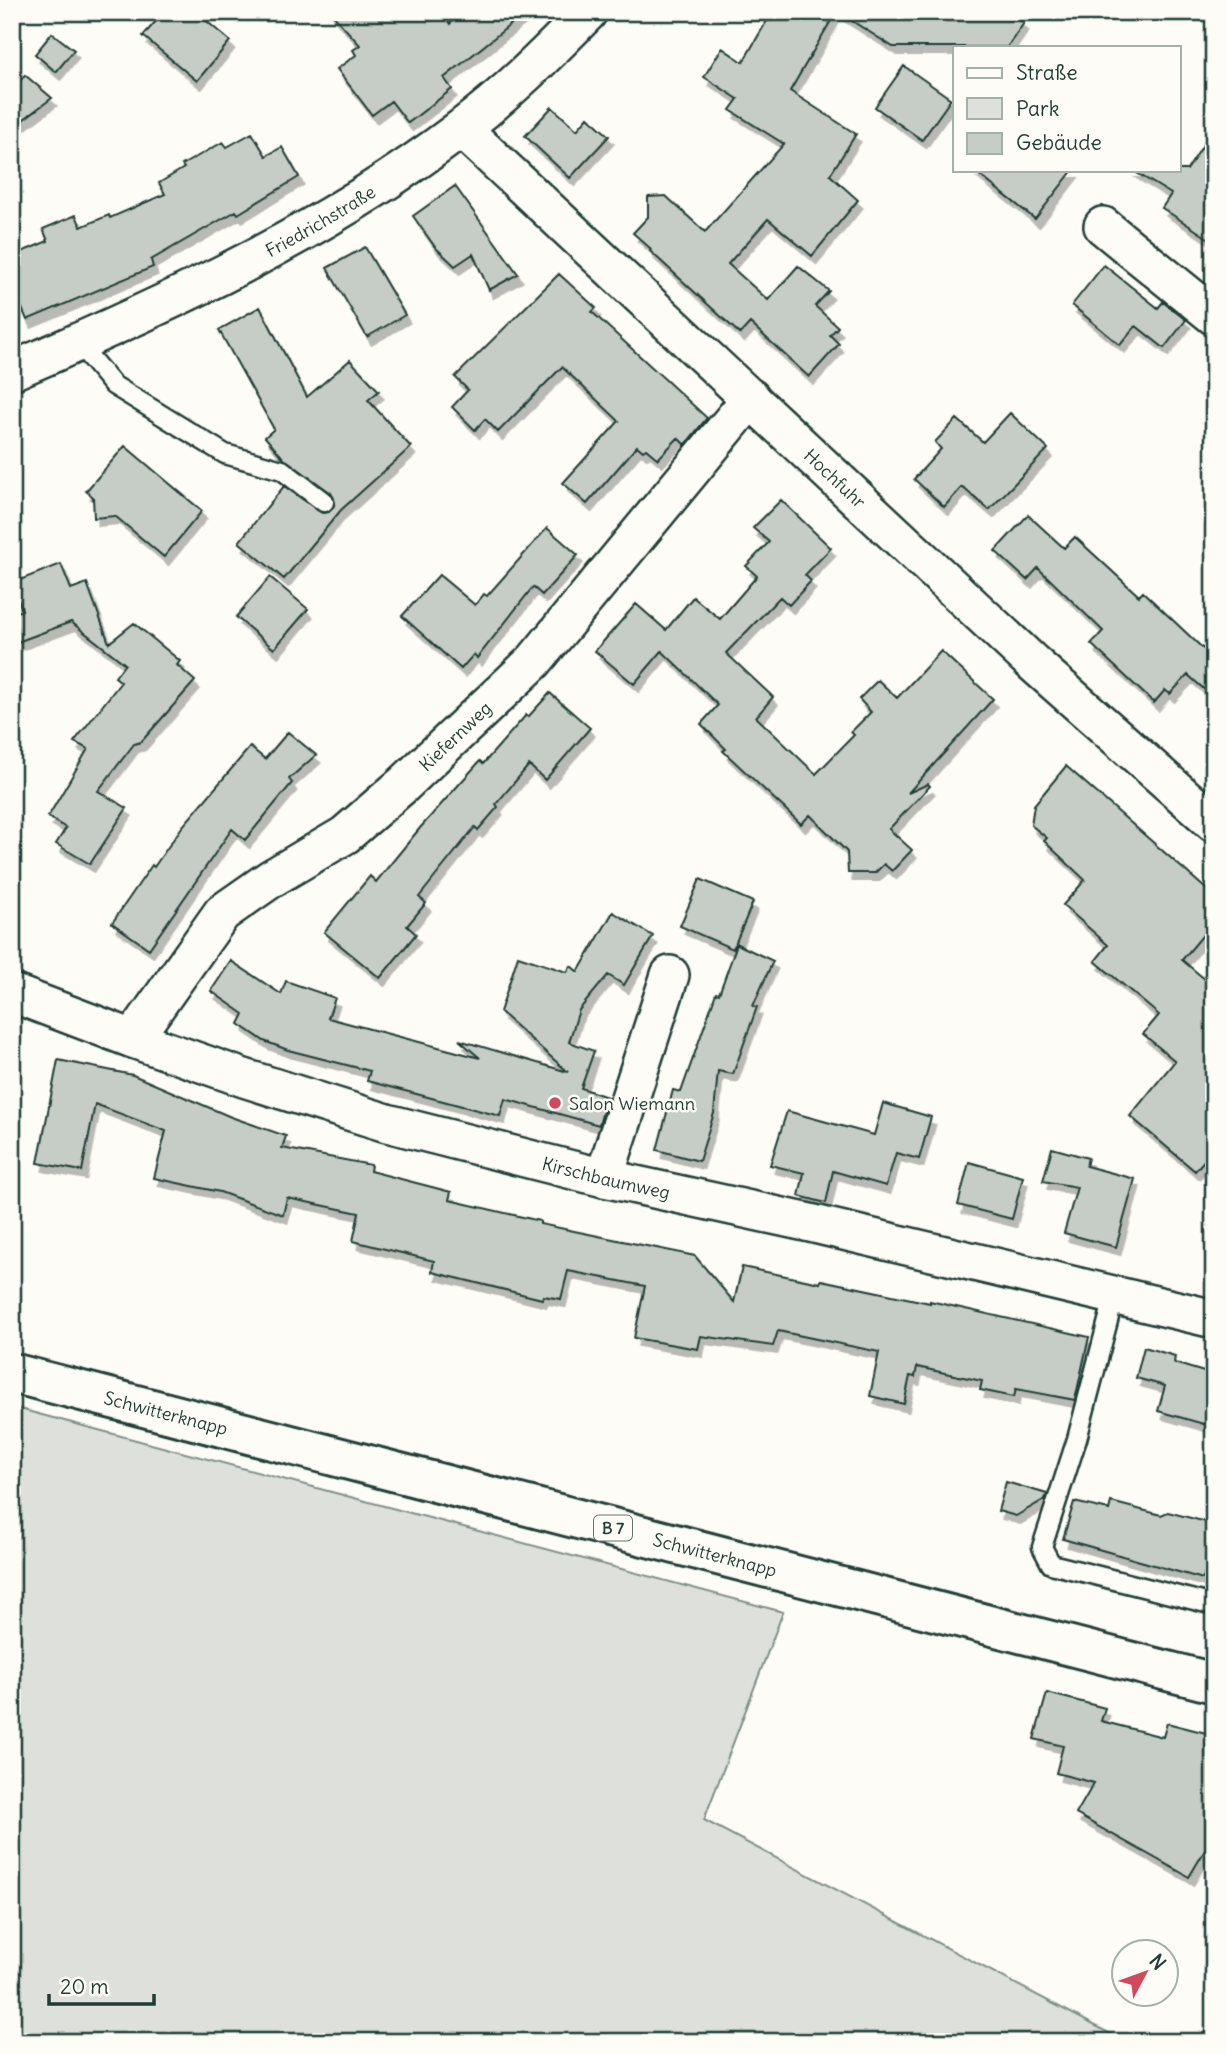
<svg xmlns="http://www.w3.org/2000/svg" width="1226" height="2054" font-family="Delius,sans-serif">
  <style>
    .green { fill: #dde0db; stroke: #7e8e88; stroke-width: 2 }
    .building { fill: #c6cdc7; stroke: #1f3d34; stroke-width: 2; filter: url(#shadow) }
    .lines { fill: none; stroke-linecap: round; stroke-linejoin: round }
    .lane-casing { stroke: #1f3d34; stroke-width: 23 }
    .street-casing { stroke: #1f3d34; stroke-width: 42 }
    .primary-casing { stroke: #1f3d34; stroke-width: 44 }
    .lane { stroke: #fdfcf7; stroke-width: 18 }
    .street { stroke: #fdfcf7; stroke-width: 37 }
    .primary { stroke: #fdfcf7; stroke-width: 38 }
    .poi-dot { fill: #d1495b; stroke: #fdfcf7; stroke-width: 2.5 }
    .labels { text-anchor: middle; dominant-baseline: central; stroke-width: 5; stroke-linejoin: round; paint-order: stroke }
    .shield { fill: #fdfcf7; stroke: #62766e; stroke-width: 2 }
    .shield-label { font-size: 16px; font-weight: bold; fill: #1f3d34 }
    .street-label { font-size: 18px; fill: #1f3d34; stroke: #fdfcf7 }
    .poi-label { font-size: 18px; fill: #1f3d34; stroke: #fdfcf7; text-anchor: start }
  </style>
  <defs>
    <filter id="shadow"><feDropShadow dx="4.5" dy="8" stdDeviation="0" flood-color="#0004"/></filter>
  </defs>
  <rect width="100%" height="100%" fill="#fdfcf7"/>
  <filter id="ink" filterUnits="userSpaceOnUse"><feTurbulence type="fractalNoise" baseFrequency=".0143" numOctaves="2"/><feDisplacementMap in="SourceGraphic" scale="14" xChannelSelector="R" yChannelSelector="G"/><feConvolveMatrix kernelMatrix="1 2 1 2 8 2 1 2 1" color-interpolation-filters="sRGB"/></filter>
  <g filter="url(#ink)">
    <!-- green -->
    <path class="green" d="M12,1407L783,1612L704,1820L1126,2042H12Z"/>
    <!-- building -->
    <path class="building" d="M164,12H196L230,41L197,81L143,36Z
      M330,12H441L450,24L461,12H526L444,78L452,89L408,123L391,101L372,115L337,69L356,55L353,50L360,45Z
      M772,12H836L790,91L856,134L830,175L858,200L812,256L768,219L728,264L768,300L798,266L829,291L815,306L838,327L830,335L839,344L809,377L750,323L740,334L650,251L651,249L633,233L648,217V197L666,196L705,232L784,144L730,110L738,99L704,77L722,48L743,62Z
      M838,12H1008L1024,23L1007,47H893Z
      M52,33L74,50L56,72L35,54Z
      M904,66L951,99L922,140L875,107Z
      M25,75L52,98L12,128V90Z
      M552,107L577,130L588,117L609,136L570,178L525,136Z
      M1214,128V242L1162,208L1171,194L1132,170H1187Z
      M252,133L266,156L282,147L299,177L238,214L236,211L151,260L153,267L27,320L12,285V256L48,241L43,229L76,215L81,227L109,215L110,218L165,194L159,183L184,168L182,165L223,142L227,147Z
      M973,170H1073L1035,219Z
      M455,186L518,274L489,290L473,254L455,266L435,247L413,216Z
      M365,247L405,315L367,337L327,268Z
      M1104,265L1158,308L1163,302L1186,320L1164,348L1136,326L1120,345L1072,305Z
      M559,274L596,308L592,312L707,418L685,445L678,438L658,459L646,449L643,451L637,446L587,504L563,483L619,421L562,367L498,432L485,419L475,430L452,407L468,390L455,377Z
      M260,307L307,397L350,360L379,391L368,400L411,447L341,510L284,579L239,542L284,486L322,513L329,512L335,503L331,493L284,459L265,437L274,429L219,330Z
      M1010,413L1048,449L989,510L962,487L944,507L914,479L941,449L935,442L957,419L983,442Z
      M125,446L202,511L164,557L115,516L94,518L93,497L86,491Z
      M781,500L831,548L805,575L811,581L789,605L780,597L726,653L773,697L756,717L816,774L854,735L851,732L871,712L859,699L878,680L897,698L941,651L993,699L908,793L928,784L930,786L889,829L912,850L892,871L884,864L875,873H848L847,852L810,815L801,824L723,751L726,749L701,724L718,705L662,651L634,684L595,651L636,604L666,630L693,597L720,619L757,576L746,566L769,542L753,528Z
      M1028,515L1064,548L1075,537L1139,596L1143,592L1214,659V698L1188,675L1170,694L1165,690L1154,703L1091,644L1103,631L1038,568L1027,580L995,551Z
      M547,528L578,555L542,595L533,587L477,658L474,654L461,669L402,616L439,575L475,605L484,594L487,596Z
      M61,564L71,589L87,583L109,643L134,623L180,661L177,665L195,681L141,742L134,744L98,791L127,808L90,864L56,844L66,828L48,817L88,749L74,742L121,682L115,677L125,664L71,622L12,644V614L22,610L12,583Z
      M270,577L308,609L274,649L236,617Z
      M550,693L590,728L545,780L529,765L496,804L498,807L478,830L475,827L419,897L426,903L407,926L416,934L380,978L324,932L370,876L376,882L420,828L480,761L483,764L526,715L528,717Z
      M288,732L316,755L289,779L292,783L245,840L232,829L149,949L112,923L152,865L154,867L182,827L250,747L265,759Z
      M1066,766L1214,896V922L1182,960L1214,987V1149L1195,1171L1130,1116L1175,1061L1143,1034L1159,1015L1095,961L1108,945L1063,905L1085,880L1044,841L1047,838L1031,825L1034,805Z
      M700,879L753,902L733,949L680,926Z
      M613,912L653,936L624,985L608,975L579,1010L569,1042L594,1051L581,1088L607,1097L599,1125L505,1099L500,1116L367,1081L370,1071L288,1050L264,1041L239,1024L244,1014L211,991L231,961L281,994L286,981L335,998L328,1018L480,1058L459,1040L568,1072L500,1012L518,956L567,972L571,966L578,972Z
      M737,944L773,961L753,1006L757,1007L733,1074L718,1071L714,1113L699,1161L657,1150L673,1090L681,1092L716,993L719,994Z
      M58,1060L133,1075L231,1117L286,1136L282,1148L371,1165L370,1171L451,1192L449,1200L540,1221V1224L695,1256L734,1302L742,1267L820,1283L821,1280L930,1303V1301L1089,1337L1075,1400L1016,1389L1014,1397L980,1390L982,1381L917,1367L915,1377L910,1376L904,1404L870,1396L879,1352L778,1331L773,1346L701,1336L698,1349L634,1338L645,1286L568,1271L561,1299L543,1296L542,1299L432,1272L434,1261L353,1241L359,1213L287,1198L283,1215L220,1192L154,1178L166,1131L95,1104L82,1171L38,1163Z
      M883,1103L931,1117L919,1159L896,1153L886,1186L833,1171L826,1203L799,1196L804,1173L770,1165L787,1111L874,1135Z
      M1052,1148L1088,1158L1086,1166L1135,1179L1116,1247L1064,1233L1077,1187L1043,1181Z
      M969,1162L1023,1177L1012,1219L958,1205Z
      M1144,1347L1175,1356L1174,1363L1214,1375V1427L1158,1411L1165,1386L1136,1378Z
      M1006,1482L1047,1494L1045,1499L1016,1516L998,1511Z
      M1074,1502L1109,1510L1111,1502L1161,1515L1168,1512L1214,1524V1542L1203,1579L1063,1539Z
      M1047,1693L1105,1708L1101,1721L1163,1737L1167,1723L1214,1735V1835L1189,1877L1076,1814L1094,1783L1056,1773L1063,1746L1034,1739Z"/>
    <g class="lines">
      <!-- lane casing -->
      <g class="lane-casing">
        <path id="lane" d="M78,343L113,385L225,454L282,470L324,502
          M1115,1294L1077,1439L1042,1547L1051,1564L1214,1605"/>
      </g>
      <!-- street casing -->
      <g class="street-casing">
        <g id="street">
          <path id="s1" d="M462,129L1033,663L1214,823"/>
          <path d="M1103,226L1214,316"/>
          <path id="s2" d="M12,371C168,304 323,233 459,130C506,95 547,54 588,12"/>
          <path id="s3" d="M12,993L133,1039L244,1078L387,1123L604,1178L810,1223L1214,1319"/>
          <path id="s4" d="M133,1039L222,913L272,878L345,835L404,784L534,661L751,398"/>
          <path d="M604,1178L670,975"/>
        </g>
      </g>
      <!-- primary casing -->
      <g class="primary-casing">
        <g id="primary">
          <path id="s5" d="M12,1373L1214,1683"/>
        </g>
      </g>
      <!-- lane -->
      <use href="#lane" class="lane"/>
      <!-- street -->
      <use href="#street" class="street"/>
      <!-- primary -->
      <use href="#primary" class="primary"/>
    </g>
  </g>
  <!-- markers -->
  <circle class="poi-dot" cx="555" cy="1103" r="7"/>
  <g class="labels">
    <!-- shield labels -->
    <rect class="shield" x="594" y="1515.5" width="38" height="25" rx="5"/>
    <g class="shield-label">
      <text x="613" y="1528">B 7</text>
    </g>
    <!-- street labels -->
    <g class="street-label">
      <text stroke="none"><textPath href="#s2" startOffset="343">Friedrichstraße</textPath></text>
      <text stroke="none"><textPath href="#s1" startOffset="511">Hochfuhr</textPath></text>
      <text stroke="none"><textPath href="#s4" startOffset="448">Kiefernweg</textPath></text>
      <text stroke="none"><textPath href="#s3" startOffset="623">Kirschbaumweg</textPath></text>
      <text stroke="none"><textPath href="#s5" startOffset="159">Schwitterknapp</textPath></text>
      <text stroke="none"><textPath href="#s5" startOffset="726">Schwitterknapp</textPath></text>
    </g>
    <!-- poi labels -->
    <g class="poi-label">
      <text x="569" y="1103">Salon Wiemann</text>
    </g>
  </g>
  <!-- margin -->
  <rect width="1226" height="2054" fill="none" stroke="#fdfcf7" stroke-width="42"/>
  <rect x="21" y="21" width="1184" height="2012" fill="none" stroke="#1f3d34" stroke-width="2.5" filter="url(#ink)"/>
  <!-- legend -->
  <rect x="953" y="46" width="228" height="126" fill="#fdfcf7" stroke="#a4b0a9" stroke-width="2"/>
  <rect x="967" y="68" width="35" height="10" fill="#fdfcf7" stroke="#a4b0a9" stroke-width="2"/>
  <text x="1016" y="80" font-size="21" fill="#1f3d34">Straße</text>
  <rect x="967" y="98" width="35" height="21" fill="#dde0db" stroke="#a4b0a9" stroke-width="2"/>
  <text x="1016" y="116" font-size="21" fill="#1f3d34">Park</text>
  <rect x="967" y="133" width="35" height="21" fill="#c6cdc7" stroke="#a4b0a9" stroke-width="2"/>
  <text x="1016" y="150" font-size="21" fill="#1f3d34">Gebäude</text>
  <!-- north arrow -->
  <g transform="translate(1145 1973) rotate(49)"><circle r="33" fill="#fdfcf7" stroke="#a4b0a9" stroke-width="2"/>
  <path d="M0-5L12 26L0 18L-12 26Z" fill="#d1495b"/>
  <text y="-10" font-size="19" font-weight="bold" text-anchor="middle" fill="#1f3d34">N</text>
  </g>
  <!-- scale -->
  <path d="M49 1994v10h105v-10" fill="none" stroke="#1f3d34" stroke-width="3.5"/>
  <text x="60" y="1994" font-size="21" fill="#1f3d34" stroke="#fdfcf7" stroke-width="5" paint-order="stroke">20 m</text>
</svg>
